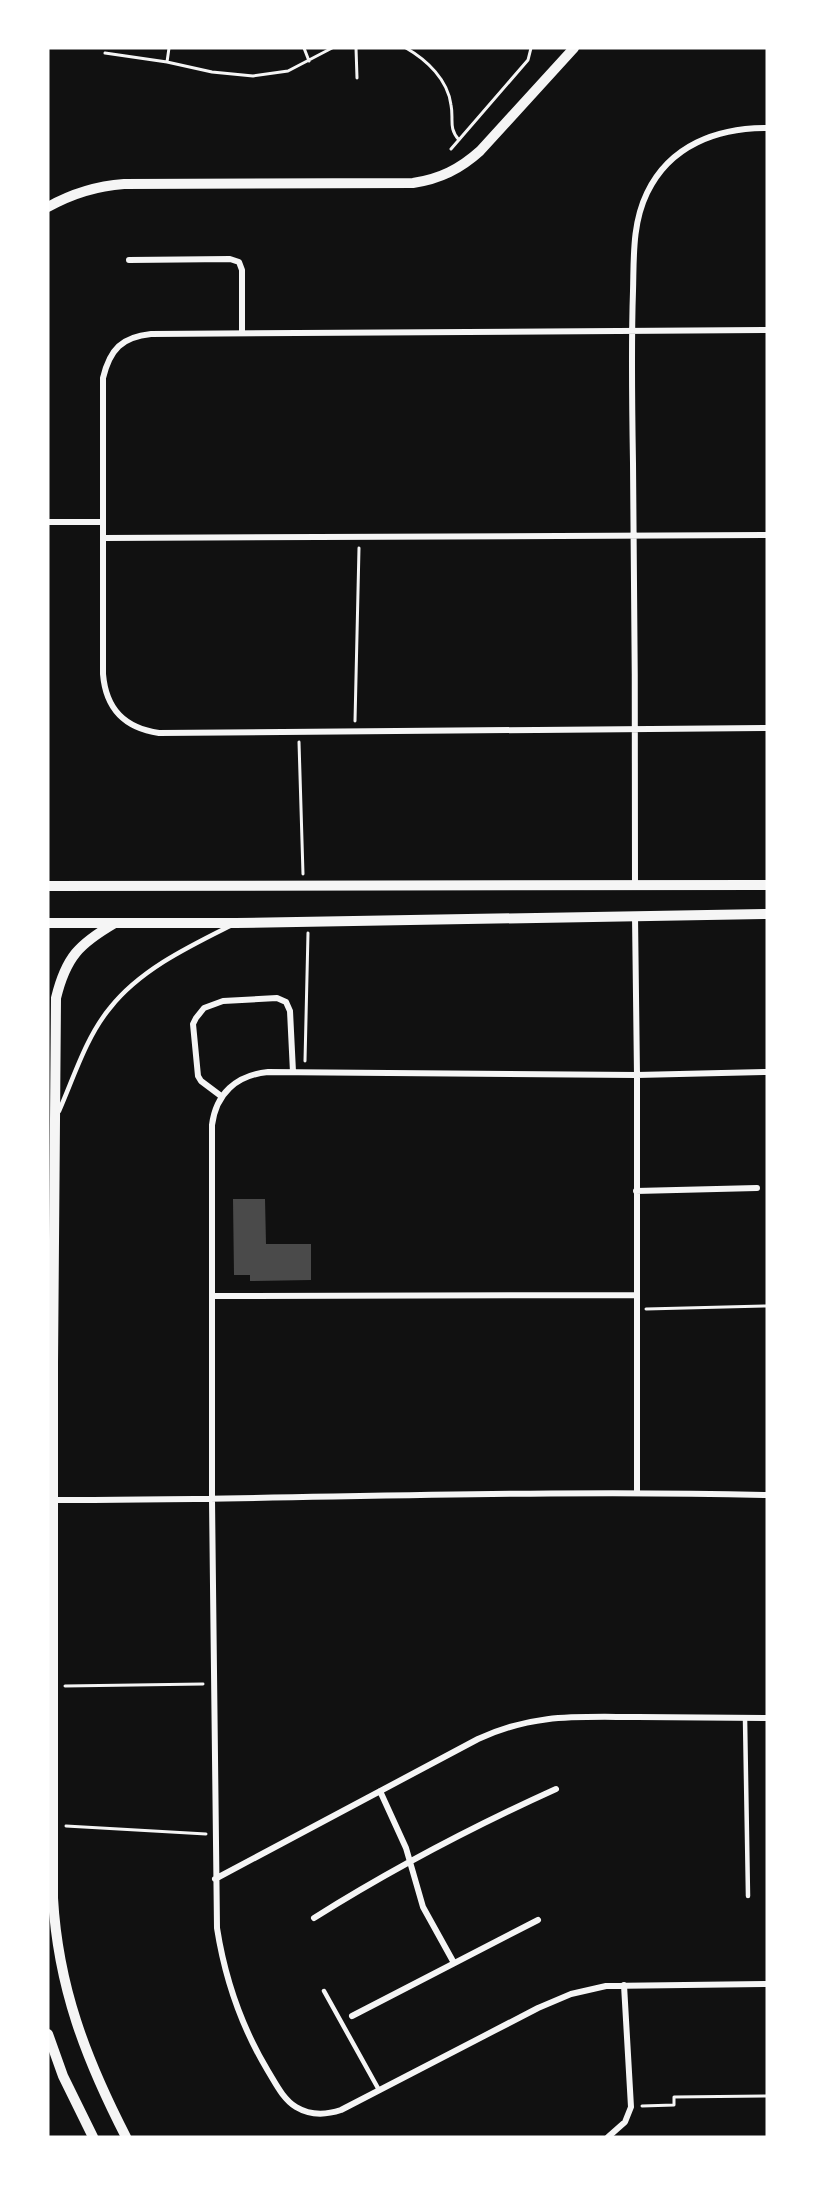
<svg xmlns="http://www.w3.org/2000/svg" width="815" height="2185" font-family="'Times New Roman',serif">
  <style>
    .building { fill: #4a4a4a }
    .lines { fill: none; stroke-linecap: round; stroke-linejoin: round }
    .path { stroke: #f5f5f5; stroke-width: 3 }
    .service { stroke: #f5f5f5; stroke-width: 4.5 }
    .minor { stroke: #f5f5f5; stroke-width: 6 }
    .tertiary { stroke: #f5f5f5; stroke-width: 10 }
  </style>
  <rect width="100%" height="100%" fill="#111"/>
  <!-- building -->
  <path class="building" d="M233,1199H265L266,1244H311V1280L250,1281V1275H234Z"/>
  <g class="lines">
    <!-- path -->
    <path class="path" d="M304,48L309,61
      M356,48L357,78
      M406,48C427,60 448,80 451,105C454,119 448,128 459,140
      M105,53L167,62L212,72L253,76L288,71L332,48
      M167,62L169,48
      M451,149L528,60L531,48
      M355,721L359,548
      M299,742L303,874
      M305,1061L308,933
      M646,1309L767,1306
      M65,1686L203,1684
      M66,1826L206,1834
      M642,2106L674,2105V2097L767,2096"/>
    <!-- service -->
    <path class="service" d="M59,1111C74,1077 86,1037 110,1008C140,970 188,947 230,926
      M745,1718L748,1896
      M324,1991L379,2090"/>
    <!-- minor -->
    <path class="minor" d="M129,260L230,259L239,262L242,270V333
      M767,330L151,334C122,337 110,349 103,378V674C106,710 125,728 159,733L767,728
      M48,522H103
      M103,538L767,535
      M635,885C635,744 635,604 633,463C632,406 631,348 633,291C634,258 632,224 647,193C670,145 717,128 767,128
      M635,916L637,1075V1492
      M767,1072L637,1075L268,1072C236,1075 216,1094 212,1125V1500L217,1928C225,1979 241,2026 268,2071C276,2084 283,2099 296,2107C311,2116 326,2115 341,2110L538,2008L571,1994L606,1986L767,1984
      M221,1096L201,1081L198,1076L193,1024L196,1018L204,1008L223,1001L277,998L286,1002L290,1011L293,1072
      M636,1191L757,1188
      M212,1296L635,1295
      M54,1500C291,1500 529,1489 767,1495
      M380,1791L406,1848L423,1907L454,1963
      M215,1879L478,1739C534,1713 578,1717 637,1717C680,1717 724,1718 767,1718
      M314,1918C392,1869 472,1827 556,1789
      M352,2016L538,1920
      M608,2137L625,2122L631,2107L624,1985"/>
    <!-- tertiary -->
    <path class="tertiary" d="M48,207C73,193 96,186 124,184L413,183C440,179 460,169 480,151L574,48
      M48,886L767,885
      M48,923H236L767,914
      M115,923C79,944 66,957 56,998L53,1363V1898C58,1987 86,2059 126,2137
      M48,2034L63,2076L93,2137"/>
  </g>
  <!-- border -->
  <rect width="815" height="2185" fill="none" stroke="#ffffff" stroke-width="99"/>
</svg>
